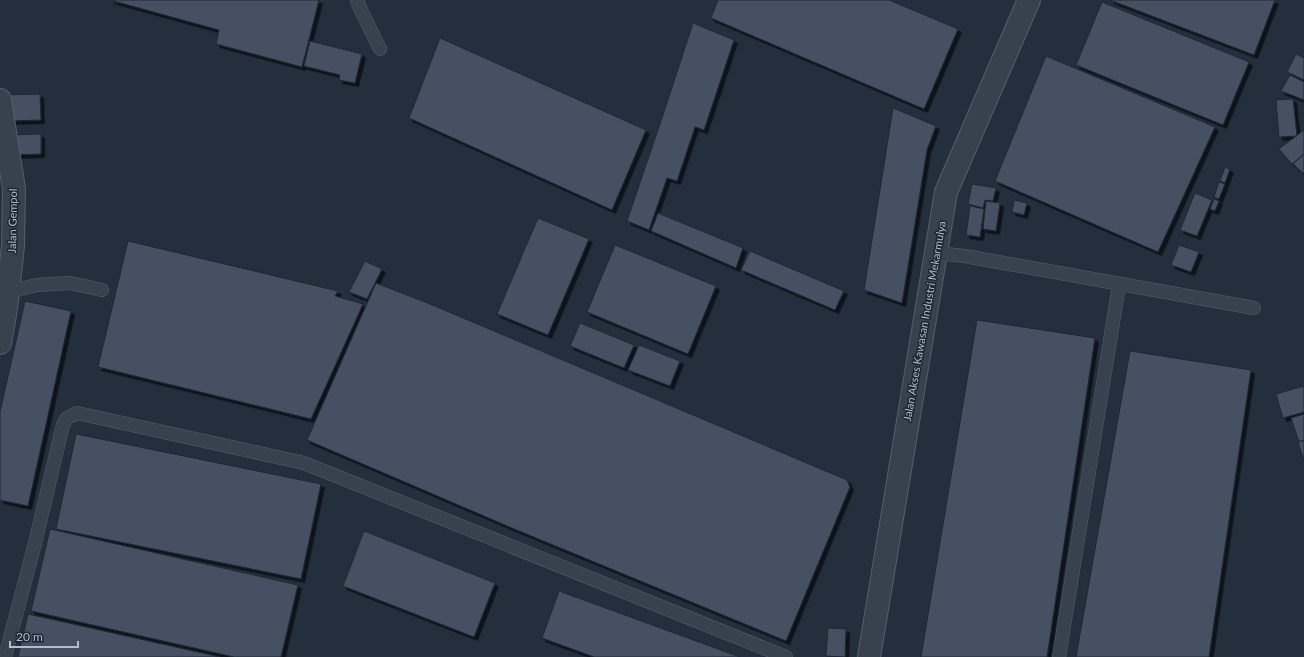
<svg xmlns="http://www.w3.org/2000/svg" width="1304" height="657" font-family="Lato,sans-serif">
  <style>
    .building { fill: #455162; stroke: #1f2835; filter: url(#shadow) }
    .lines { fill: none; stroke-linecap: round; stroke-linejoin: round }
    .service-casing { stroke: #565f6c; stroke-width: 14 }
    .minor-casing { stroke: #565f6c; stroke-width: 24 }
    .service { stroke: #38414e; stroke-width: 13 }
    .minor { stroke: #38414e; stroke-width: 22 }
    .labels { text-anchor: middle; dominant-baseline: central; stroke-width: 3; stroke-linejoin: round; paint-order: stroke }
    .street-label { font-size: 11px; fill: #b4bcc9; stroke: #1d2633 }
  </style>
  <defs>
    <filter id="shadow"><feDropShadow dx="3.5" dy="3.5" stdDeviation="0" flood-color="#0009"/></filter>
  </defs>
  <rect width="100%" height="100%" fill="#242f3e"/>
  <!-- building -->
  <path class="building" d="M110,0H319L302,67L216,44L219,30Z
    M718,0H889L958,29L924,109L711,18Z
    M1110,0H1275L1254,55Z
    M1102,2L1249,62L1223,125L1076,65Z
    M693,23L734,40L704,130L695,127L677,181L667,178L649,230L627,221L663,115Z
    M440,38L646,130L612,210L409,118Z
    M310,41L362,54L355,83L339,80L340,75L304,66Z
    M1296,54L1304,58V80L1287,72Z
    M1046,56L1215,127L1158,252L995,181Z
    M1290,75L1304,82V100L1281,91Z
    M40,94L41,120L7,121V95Z
    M1293,99L1297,136L1279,137L1276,100Z
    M893,108L936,126L927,150L902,303L864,290Z
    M1304,130V154L1292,164L1279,149Z
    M41,134V154L10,155L9,135Z
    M1304,154V174L1293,164Z
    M1225,167L1230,169L1225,183L1220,181Z
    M1219,182L1225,184L1219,199L1214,197Z
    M972,184L996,188L993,201L985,200L983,208L968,204Z
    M1195,193L1212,200L1197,236L1180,230Z
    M1214,199L1219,201L1215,211L1210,209Z
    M1014,200L1027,203L1024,215L1012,212Z
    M986,201L1000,203L996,231L983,229Z
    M970,206L984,209L980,237L966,235Z
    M658,213L743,248L736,268L651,231Z
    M538,218L589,239L548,335L497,314Z
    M128,241L338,291L335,296L363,304L311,419L98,367Z
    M615,245L716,286L688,354L587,312Z
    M1179,245L1199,252L1191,272L1171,265Z
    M750,251L844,291L835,310L741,270Z
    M365,261L382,269L367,299L349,292Z
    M376,283L430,304L847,480L850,487L786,641L512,528L307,440Z
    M25,301L71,311L28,506L0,500V412Z
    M977,320L1095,338L1047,657H921Z
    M580,323L634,345L624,368L570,346Z
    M639,345L680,361L670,386L628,370Z
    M1130,351L1251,370L1209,657H1076Z
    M1304,386V412L1283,418L1276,394Z
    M1304,414V440L1299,442L1291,418Z
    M76,434L321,484L301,579L56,529Z
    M1304,440V461L1298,442Z
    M50,529L298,585L281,657H234L31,611Z
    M364,531L495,583L474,637L343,586Z
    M559,591L740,657H594L542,638Z
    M28,614L220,657H18Z
    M828,628L846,629L845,657L826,656Z"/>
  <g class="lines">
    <!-- service casing -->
    <g class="service-casing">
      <path id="service" d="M357,0L359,6L380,49
        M936,253L965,256L1254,308
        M8,292L37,285L70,283L102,290
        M5,657L35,543L63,425L67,418L77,413L304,463L786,657
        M1059,657L1119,285"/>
    </g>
    <!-- minor casing -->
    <g class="minor-casing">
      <path id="minor" d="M0,100L14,189L13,246L6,309L0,343
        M869,657L946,192L1029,0"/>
    </g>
    <!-- service -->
    <use href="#service" class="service"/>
    <!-- minor -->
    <use href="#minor" class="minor"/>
  </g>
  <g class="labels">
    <!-- street labels -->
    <g class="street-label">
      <text transform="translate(12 221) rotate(-89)">Jalan Gempol</text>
      <text transform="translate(924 321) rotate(-80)">Jalan Akses Kawasan Industri Mekarmulya</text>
    </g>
  </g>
  <!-- scale -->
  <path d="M10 641v6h68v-6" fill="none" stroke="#b4bcc9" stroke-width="2"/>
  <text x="16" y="641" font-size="12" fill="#b4bcc9" stroke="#1d2633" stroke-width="3" paint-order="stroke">20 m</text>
</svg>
